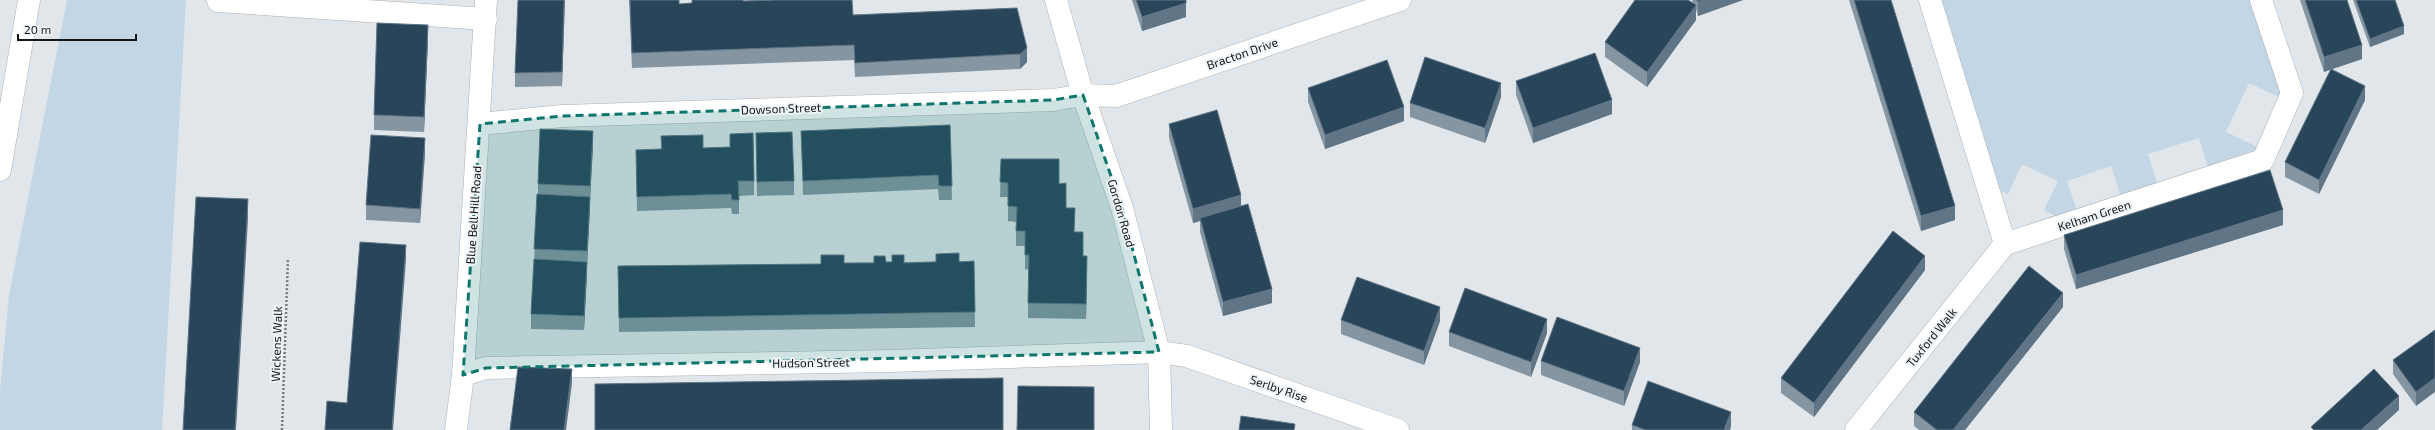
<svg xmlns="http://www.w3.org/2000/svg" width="2435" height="430" font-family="'Exo 2',sans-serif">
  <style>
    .green { fill: #c2d6e6 }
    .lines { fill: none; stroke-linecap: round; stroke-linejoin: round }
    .street-casing { stroke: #adb1b5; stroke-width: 23 }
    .path { stroke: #777b7d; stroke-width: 2.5; stroke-dasharray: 2 2; stroke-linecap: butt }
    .street { stroke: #fff; stroke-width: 22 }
    .wall { fill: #8596a2 }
    .shaded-wall { fill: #607585 }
    .building { fill: #29455a; stroke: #607585 }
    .marked { fill: #0f766e; fill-opacity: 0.2; stroke: #0f766e; stroke-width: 3; stroke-dasharray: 8 5; stroke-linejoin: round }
    .labels { text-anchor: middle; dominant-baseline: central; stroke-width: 4; stroke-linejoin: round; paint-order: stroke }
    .street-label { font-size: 12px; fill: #131516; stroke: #eef3f7 }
  </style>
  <rect width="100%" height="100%" fill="#e1e6ea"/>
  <!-- green -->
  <path class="green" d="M67,0H186L162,430H0V391L9,295Z
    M1934,0H2252L2283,99L2249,83L2226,132L2260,148L2257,154L2209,170L2199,138L2148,154L2158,186L2121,197L2111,166L2067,181L2077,211L2057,217L2044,210L2058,181L2022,164L2008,194L1995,188Z"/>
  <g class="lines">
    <!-- street casing -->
    <g class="street-casing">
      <path id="street" d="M1056,0L1083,95L1122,208L1159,352L1161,430
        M1930,0L2005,244L2263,160L2292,93L2261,0
        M218,1L486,19
        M480,124L563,116L1053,100L1083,95L1116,96L1400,0
        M0,170L29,0
        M463,375L486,368L889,361L1159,352L1187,356L1398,430
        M456,430L463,375L486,0
        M1856,430L2005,244"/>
    </g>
    <!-- path -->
    <path class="path" d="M282,430L288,258"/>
    <!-- street -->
    <use href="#street" class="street"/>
  </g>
  <!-- wall -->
  <path class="wall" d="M565,0L562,86L515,87V73Z
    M629,0H679V4L692,3V0L743,1L853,15L1017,8L1027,62L1020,69L855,77L854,60L632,68Z
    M1132,0H1186V17L1142,31Z
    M1692,0H1743L1698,16L1696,9V20L1647,87L1605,57V42L1693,4Z
    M1849,0H1891L1955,220L1921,231Z
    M2300,0H2347L2362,59L2331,69L2365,100L2319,194L2285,177V162L2331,69L2324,72Z
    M2353,0H2395L2404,34L2370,47Z
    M428,39L424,132L374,130V115Z
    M1516,81L1612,114L1533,143L1516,95Z
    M1308,88L1404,121L1325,149L1308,102Z
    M1501,97L1485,143L1410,117V103Z
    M1169,124L1241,206L1272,303L1223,316L1200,232V221L1193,223L1169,138Z
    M950,125L952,200H939L938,189L803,195L801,131Z
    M756,133L794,181V195L757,196Z
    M730,134L754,181V195L739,196V214H732L731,208L637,211L636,150L661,149V136L703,148L730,147Z
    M593,146L590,200L584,330L531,329V314L538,194V184Z
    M425,153L420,223L366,220V205Z
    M1001,159L1059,184L1066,208L1083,256L1087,271L1086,319L1028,318V269L1025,270V246H1016V222L1008,221V197H1000Z
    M2283,225L2076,289L2064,249V235Z
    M821,255L844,263L974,261L975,327L619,332L618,266L821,264Z
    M1925,270L1814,417L1781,393V378Z
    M2063,307L1965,430H1919L1914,426V412Z
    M1341,320L1440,321L1424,365L1341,334Z
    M2435,330L2416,406L2393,374V360Z
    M1449,332L1547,333L1531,377L1449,346Z
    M1541,361L1640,362L1624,406L1541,375Z
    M1632,425L1731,426L1730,430H1632Z"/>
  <!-- shaded-wall -->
  <path class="shaded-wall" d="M564,0H565L562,86V72Z
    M1704,0H1743L1698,16V2Z
    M1186,3V17L1142,31V17Z
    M1696,5V20L1647,87V72Z
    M428,25V39L424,132V117Z
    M2404,26V34L2370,47V39Z
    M2362,45V59L2324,72V57Z
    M1027,48V62L1020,69V54Z
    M1501,83V97L1485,143V128Z
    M2365,86V100L2319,194V180Z
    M1612,100V114L1533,143V128Z
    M1404,107V121L1325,149V135Z
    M593,131V146L590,200V186Z
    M425,138V153L420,223V209Z
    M1241,195V210L1200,218V221L1193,223V209Z
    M590,197V211L587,265V251Z
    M248,199V219L236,430H235Z
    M1955,206V220L1921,231V216Z
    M2283,210V225L2076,289V275Z
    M406,245V260L393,430H392Z
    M1087,256V271L1086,319V304Z
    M1925,256V270L1814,417V403Z
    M587,262V276L584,330V316Z
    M1272,289V303L1223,316V302Z
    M2063,293V307L1965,430H1953Z
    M1440,307V321L1424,365V351Z
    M1547,319V333L1531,377V362Z
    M1640,348V362L1624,406V391Z
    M572,369V383L566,430H564Z
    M2435,378V392L2416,406V392Z
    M2399,396V410L2377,430H2361Z
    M1731,412V426L1730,430H1724Z"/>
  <!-- building -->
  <path class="building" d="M518,0H564L562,72L515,73Z
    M630,0H679V4L692,3V0H743V1L776,0H852L853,15L1017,8L1027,48L1020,54L855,63L854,45L632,53Z
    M1136,0H1186V3L1142,17Z
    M1635,0H1688L1696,5L1647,72L1605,42Z
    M1697,0H1704L1698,2Z
    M1854,0H1891L1955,206L1921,216Z
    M2305,0H2347L2362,45L2324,57Z
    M2356,0H2395L2404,26L2370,39Z
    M377,23L428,25L424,117L374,115Z
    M1595,53L1612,100L1533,128L1516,81Z
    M1425,57L1501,83L1485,128L1410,103Z
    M1387,60L1404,107L1325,135L1308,88Z
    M2331,69L2365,86L2319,180L2285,162Z
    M1217,110L1241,195L1193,209L1169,124Z
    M950,125L952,186H939L938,175L803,181L801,131Z
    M540,129L593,131L590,186L538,184Z
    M792,132L794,181L757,182L756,133Z
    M753,133L754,181H738L739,200H732L731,194L637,197L636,150L662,149L661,136L703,135V148L730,147V134Z
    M371,135L425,138L420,209L366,205Z
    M1001,159H1059V184L1066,183V208H1075L1074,232H1083V256H1087L1086,304L1028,303L1029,255H1025V231H1016L1017,207L1008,206V183L1000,182Z
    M2270,170L2283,210L2076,275L2064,235Z
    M537,194L590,197L587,251L534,249Z
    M196,197L248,199L235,430H183Z
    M1248,204L1272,289L1223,302L1200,218Z
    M1893,231L1925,256L1814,403L1781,378Z
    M360,242L406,245L392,430H325L327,401L347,403Z
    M959,253V262L974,261L975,312L619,318L618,266L821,264V255H844V263H874V256H885L886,262H892V255H904V263L936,262V254Z
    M534,259L587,262L584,316L531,314Z
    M2029,266L2063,293L1953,430H1937L1914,412Z
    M1357,277L1440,307L1424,351L1341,320Z
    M1465,288L1547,319L1531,362L1449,332Z
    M1557,317L1640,348L1624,391L1541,361Z
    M2435,330V378L2416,392L2393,360Z
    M518,367L572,369L564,430H510Z
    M2374,369L2399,396L2361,430H2314L2311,427Z
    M1003,378V430H595V384Z
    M1648,381L1731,412L1724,430H1646L1632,425Z
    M1018,386L1094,387V430H1017Z
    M1241,416L1295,424L1294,430H1239Z"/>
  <!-- marked area -->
  <path class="marked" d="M1083,95L1122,208L1159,352L486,368L463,375L480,124L563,116L1053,100Z"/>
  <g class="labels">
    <!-- street labels -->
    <g class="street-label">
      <text transform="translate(1242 53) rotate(-19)">Bracton Drive</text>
      <text transform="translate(781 108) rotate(-2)">Dowson Street</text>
      <text transform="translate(1122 213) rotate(74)">Gordon Road</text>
      <text transform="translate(473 215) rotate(-86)">Blue Bell Hill Road</text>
      <text transform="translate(2094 215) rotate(-18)">Kelham Green</text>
      <text transform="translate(1931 337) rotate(-51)">Tuxford Walk</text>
      <text transform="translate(276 344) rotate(-88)">Wickens Walk</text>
      <text transform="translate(811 362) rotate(-1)">Hudson Street</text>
      <text transform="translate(1279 388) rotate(19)">Serlby Rise</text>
    </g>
  </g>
  <!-- scale -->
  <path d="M18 34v6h118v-6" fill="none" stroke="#131516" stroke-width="2"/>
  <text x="24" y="34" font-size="12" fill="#131516" stroke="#eef3f7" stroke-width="3" paint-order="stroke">20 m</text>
</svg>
